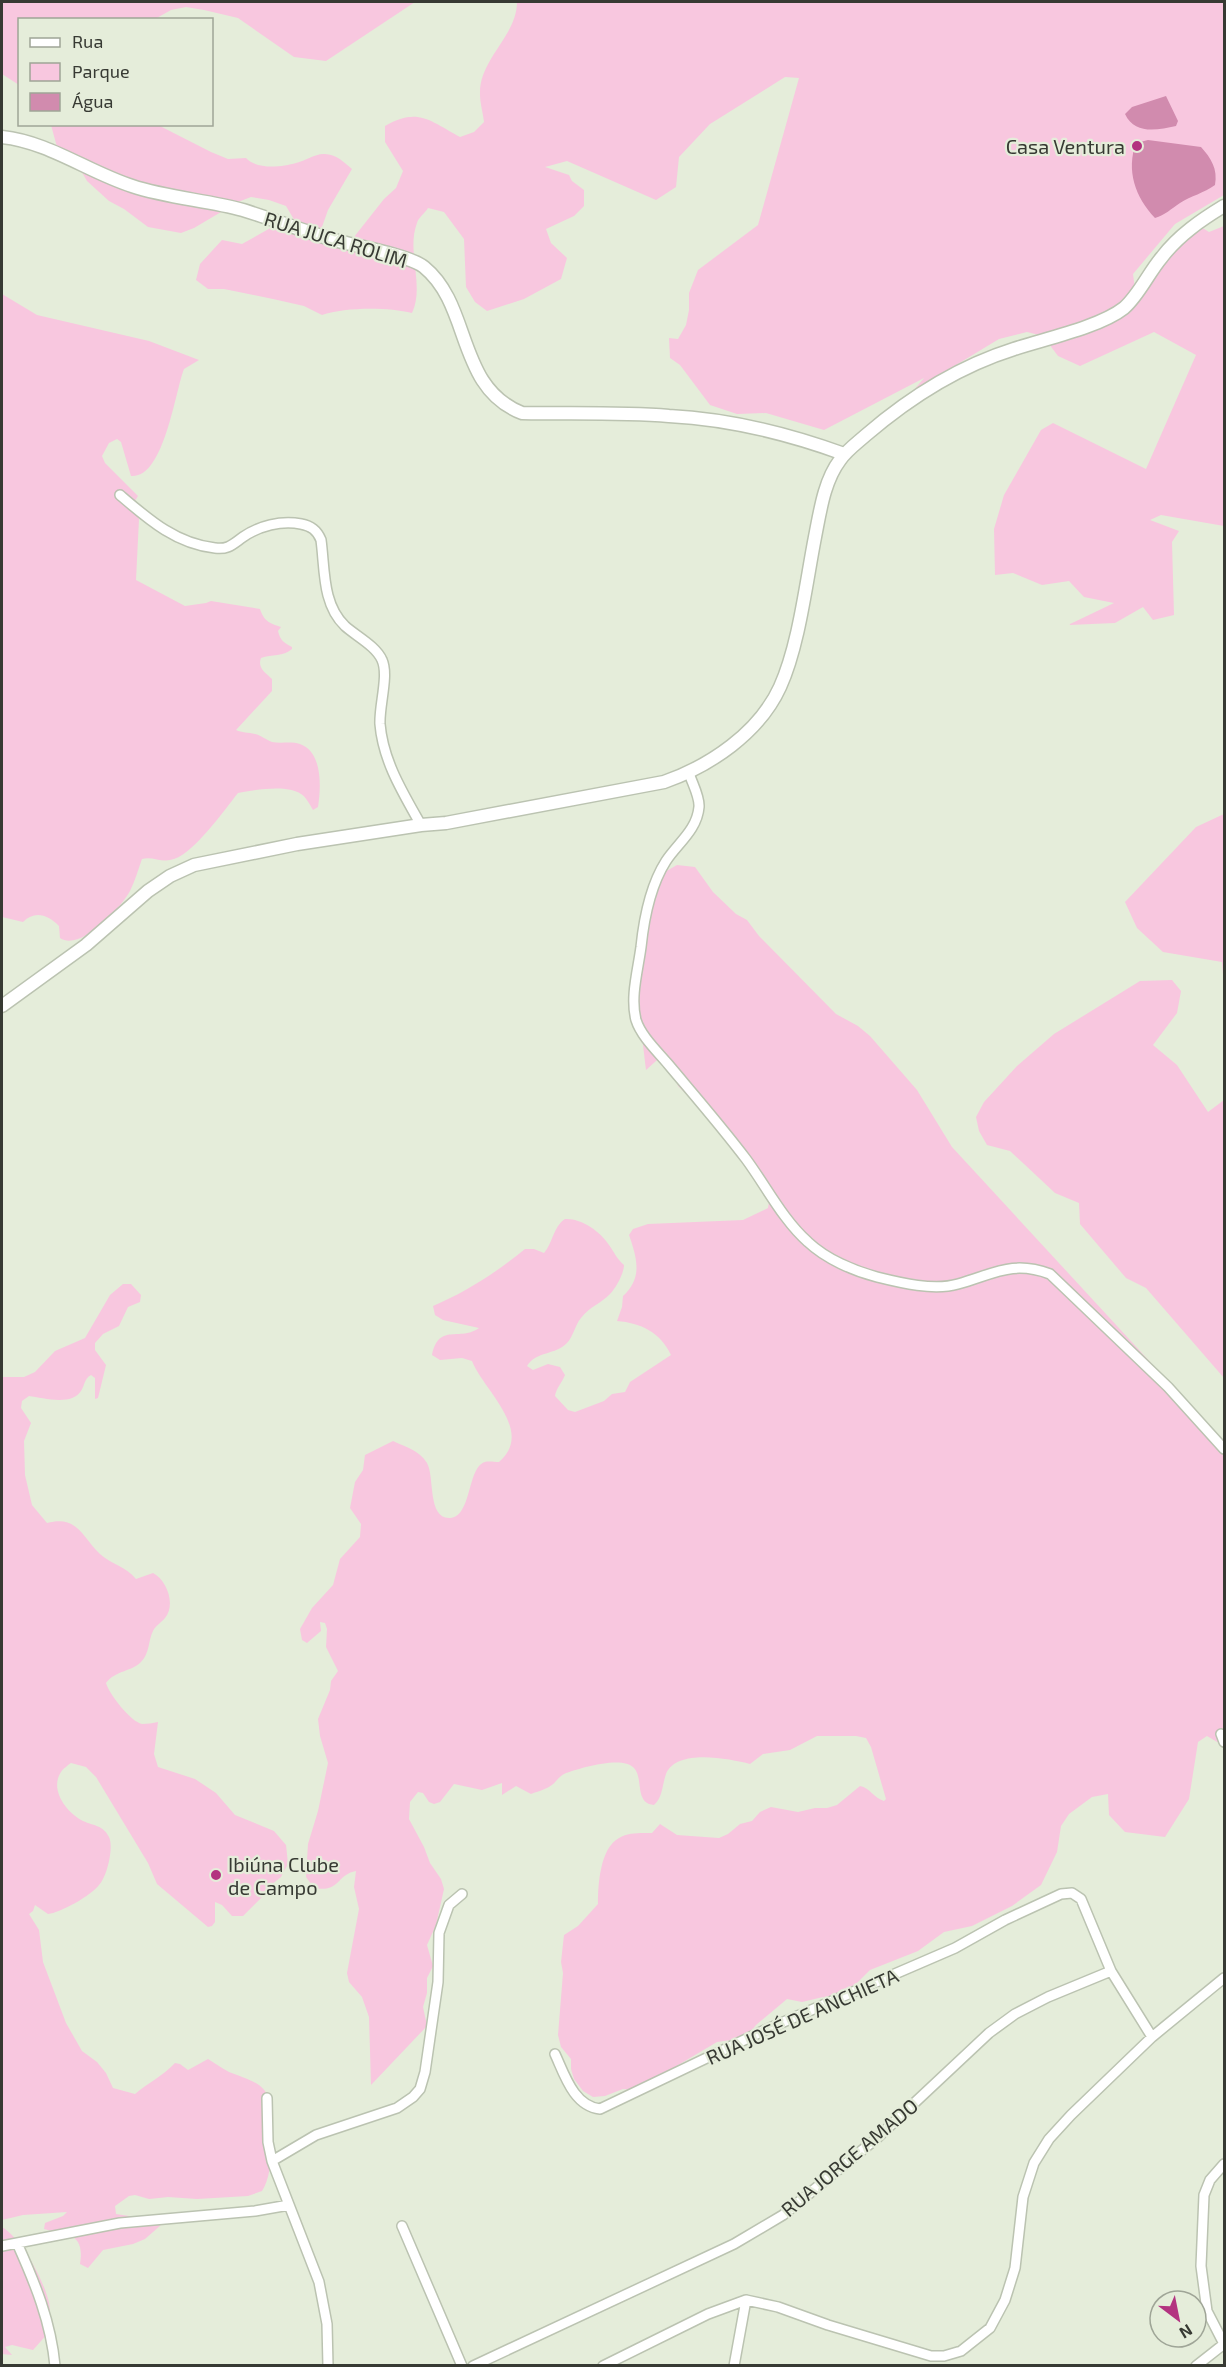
<svg xmlns="http://www.w3.org/2000/svg" width="1226" height="2367" font-family="'Exo 2',sans-serif">
  <style>
    .green { fill: #f8c7df }
    .water { fill: #d18bae }
    .lines { fill: none; stroke-linecap: round; stroke-linejoin: round }
    .minor-casing { stroke: #bbc3b1; stroke-width: 12 }
    .tertiary-casing { stroke: #bbc3b1; stroke-width: 15 }
    .minor { stroke: #fff; stroke-width: 9 }
    .tertiary { stroke: #fff; stroke-width: 12 }
    .poi-dot { fill: #b33380; stroke: #e5edda; stroke-width: 2 }
    .labels { text-anchor: middle; dominant-baseline: central; stroke-width: 4.5; stroke-linejoin: round; paint-order: stroke }
    .poi-label { font-size: 20px; fill: #373a33; stroke: #e5edda; text-anchor: end }
    .street-label { font-size: 20px; fill: #373a33; stroke: #e5edda }
  </style>
  <rect width="100%" height="100%" fill="#e5edda"/>
  <!-- green -->
  <path class="green" d="M2,2H415L326,61L294,57L238,18L204,10L186,7L171,10L155,19L20,20L19,85L2,74Z
    M517,2H1224V195L1175,224L1133,274L1136,296L1147,289L1173,249L1201,227L1209,232L1224,226V526L1161,515L1150,520L1179,531L1172,542L1174,615L1153,620L1143,607L1115,623L1068,625L1114,603L1084,597L1069,581L1042,585L1013,573L995,575L994,529L1004,495L1041,430L1053,423L1146,469L1196,355L1154,332L1080,366L1058,356L1043,336L1027,332L999,339L913,391L924,378L824,430L766,413L737,414L710,405L680,365L670,358L669,338L678,339L686,325L689,310V293L698,270L758,225L799,78L785,77L710,124L679,157L676,187L656,200L567,161L545,167L569,175L572,181L584,190V206L574,216L546,229L551,243L567,258L561,279L524,299L487,311L475,302L466,287L464,239L444,212L428,208C425,213 418,218 417,223C406,252 425,285 412,313C388,307 345,307 322,315L304,306L273,299L224,289H208L196,280L200,264L222,240L242,244L274,226L299,228L286,206L269,200L251,197L238,202L194,228L181,233L148,227L124,209L109,201L87,181L79,167L57,147L51,125H158L211,152L228,159L246,158C257,170 282,167 296,163C305,161 315,154 323,154C335,153 344,162 352,169L328,210L322,227L324,242L339,246L354,237L384,199L396,188L403,171L385,142V126C418,107 430,121 460,137L474,132L484,122C483,113 480,103 480,94C479,59 517,36 517,2Z
    M2,294L37,315L149,341L199,360L184,369C175,392 164,479 131,476L121,442L117,439L109,443L102,456L105,463L138,496L133,504L139,519L136,580L185,606L206,603L211,601L260,609C264,621 269,623 281,627L278,631C280,640 284,643 292,647V649C283,657 272,654 261,658C257,668 266,673 272,679V691L236,730C242,733 248,732 255,734C261,735 266,740 272,742C281,744 291,741 300,744C323,752 321,788 318,807L313,810C310,805 306,797 301,794C287,784 254,790 238,793C225,809 191,858 170,860C161,862 151,856 142,859C138,870 135,881 130,891C121,908 80,952 60,938L59,926C48,915 35,910 23,922L2,917Z
    M1224,814V987L1222,962L1163,952L1137,928L1125,902L1196,827Z
    M677,865L695,867L713,892L736,914L747,920L759,936L836,1014L858,1026L870,1036L917,1090L952,1147L1224,1442V1746L1207,1736L1198,1742L1189,1799L1165,1837L1125,1832L1109,1815L1108,1794L1092,1797L1069,1814L1061,1826L1057,1852L1041,1885L1012,1906L972,1926L944,1932L918,1951L870,1970L839,2001L826,2002L823,1997L802,2002L787,1999L756,2025L747,2037L730,2044L731,2040L717,2042L636,2090L623,2089L605,2096L593,2097L583,2091L574,2079L571,2069V2059L561,2047L558,2035L563,1973L561,1962L564,1935L578,1926L598,1904C598,1885 600,1848 619,1838C629,1832 641,1833 652,1833L660,1824L677,1835L719,1838L728,1834L740,1824L752,1821L760,1812L771,1807L798,1812L815,1808H827L837,1805L860,1786C870,1788 874,1798 884,1801L886,1799L871,1747L866,1738L856,1736H817L790,1750L763,1754L750,1764C729,1759 677,1748 666,1774C662,1785 663,1797 654,1805C634,1803 644,1779 634,1768C623,1755 580,1768 566,1773C561,1775 559,1778 556,1781C551,1788 539,1791 531,1794L516,1786L502,1795V1783L482,1790L454,1784L440,1802L434,1804L429,1802L423,1793L418,1792L410,1802L409,1819L424,1847L430,1863L441,1879L444,1889L436,1925L427,1945L433,1966L427,1978V1993L423,2007L427,2026L371,2085L369,2017L362,1997L349,1982L347,1973L359,1909L354,1887L356,1871C337,1874 340,1893 314,1888L306,1877L308,1844L318,1811L328,1763L320,1736L318,1719L330,1690L331,1681L338,1671L326,1647L327,1629L325,1623L320,1622L321,1631L307,1643L302,1640L300,1629L312,1608L333,1585L340,1559L360,1537L361,1524L350,1508L355,1482L363,1470L365,1455L393,1441C406,1447 419,1450 427,1463C435,1477 427,1519 450,1518C472,1517 467,1467 485,1462C488,1461 495,1462 499,1462C535,1431 484,1391 472,1361L462,1358L440,1360L432,1355C439,1322 460,1342 479,1328L443,1320L435,1315L433,1306C466,1292 497,1272 525,1249H534L544,1253C553,1243 553,1227 565,1219C581,1218 600,1231 609,1245C614,1252 617,1259 624,1265C624,1273 616,1288 610,1294C602,1303 590,1306 581,1318C575,1325 573,1337 567,1343C556,1355 536,1351 527,1366L533,1370L548,1364L560,1367L565,1375C562,1383 556,1388 555,1396L568,1410L575,1412L604,1401L612,1394L625,1392L630,1382L671,1355C660,1332 641,1323 617,1321L622,1307L623,1296C643,1278 637,1258 629,1235L633,1229L648,1224L743,1220L768,1208L771,1189L740,1146L678,1086L666,1052L646,1070L636,987L649,910L663,873Z
    M1172,980L1181,991L1177,1013L1153,1045L1177,1065L1208,1112L1224,1100V1378L1146,1288L1126,1278L1080,1224L1079,1203L1055,1193L1010,1151L987,1145L979,1131L976,1117L984,1102L1017,1066L1054,1034L1140,981Z
    M123,1284H131L141,1295L140,1302L128,1307L119,1326L103,1334L95,1343V1350L106,1365L98,1398L95,1399V1378L91,1375C84,1379 85,1385 81,1391C72,1406 43,1398 29,1396L22,1401L21,1408L31,1423L24,1441L25,1475L32,1505L47,1523C78,1515 82,1537 100,1554C111,1564 127,1567 136,1579L153,1573C167,1580 176,1605 165,1618C162,1622 155,1626 153,1631C148,1641 150,1653 141,1662C131,1672 116,1670 106,1683C109,1694 131,1722 142,1724C147,1724 153,1723 158,1722L154,1754L158,1767L195,1779L216,1793L235,1815L274,1831L286,1845L288,1864L281,1877L271,1885L264,1895L243,1916H232L222,1905L215,1902V1922L212,1926L208,1927L157,1884L148,1863L96,1777L86,1767L71,1763C68,1765 63,1769 61,1772C49,1790 67,1813 83,1821C94,1826 103,1825 109,1837C114,1847 107,1877 99,1885C92,1895 60,1913 48,1914L35,1905L33,1911L29,1914L39,1930L43,1962L66,2023L82,2051L97,2062L106,2073L113,2088L135,2094C148,2083 163,2076 175,2063L180,2064L188,2070L208,2059C215,2063 221,2068 229,2072C243,2078 261,2081 268,2096C269,2125 277,2167 262,2191L248,2196L197,2199L168,2197L149,2199L135,2195L129,2196L115,2206L116,2214L155,2220L161,2225L145,2239L133,2244L103,2250L88,2268L80,2264C85,2233 68,2235 44,2229L45,2223L63,2216L67,2212L23,2215L2,2220V1377H24L35,1372L55,1351L85,1338L110,1295Z
    M2,2227C22,2239 44,2280 49,2303C51,2312 49,2323 49,2332L33,2350L12,2345L5,2347L12,2355L2,2354Z"/>
  <!-- water -->
  <path class="water" d="M1166,96L1178,121L1176,126C1157,130 1135,135 1125,114L1132,107Z
    M1148,140L1201,147C1211,158 1218,169 1215,185C1204,193 1191,196 1180,203C1171,209 1165,215 1155,218C1135,197 1126,170 1136,143Z"/>
  <g class="lines">
    <!-- minor casing -->
    <g class="minor-casing">
      <path id="minor" d="M120,495C148,519 176,544 215,548C228,550 233,544 243,537C259,526 281,520 301,524C311,526 317,530 321,540C325,569 322,604 345,626C356,636 376,646 382,660C389,675 379,706 380,724C383,761 403,793 421,825
        M689,773C692,783 700,797 699,807C697,830 678,843 666,861C650,886 644,918 641,947C638,970 630,997 636,1020C641,1036 657,1051 668,1064C694,1095 721,1126 746,1159C766,1186 783,1220 808,1242C826,1259 854,1271 877,1277C901,1283 934,1291 958,1284C994,1274 1012,1260 1050,1274L1168,1387L1224,1449
        M1221,1734L1224,1742
        M555,2054C565,2076 574,2106 600,2109L765,2030L955,1948L1005,1920L1061,1894L1072,1893L1081,1899L1111,1971L1152,2037
        M267,2098L268,2142L272,2161L319,2282L327,2324L328,2366
        M272,2161L316,2135L397,2108L413,2097L420,2089L425,2072L438,1982L439,1933L449,1905L462,1894
        M1224,2164L1210,2180L1204,2195L1201,2266L1207,2311L1224,2344
        M402,2226L462,2366
        M17,2243C35,2283 51,2322 55,2366
        M2,2246L120,2223L255,2211L289,2205
        M473,2366L734,2244L783,2215L877,2138L989,2033L1015,2014L1048,1997L1111,1971
        M603,2366L708,2314L746,2300L778,2307L828,2325L931,2356H944L961,2351L990,2328L1005,2300L1015,2268L1023,2197L1034,2163L1049,2139L1071,2115L1152,2037L1224,1978
        M734,2366L746,2300
        M1196,2366L1224,2344"/>
    </g>
    <!-- tertiary casing -->
    <g class="tertiary-casing">
      <path id="tertiary" d="M2,137C49,142 88,172 132,186C168,198 207,200 243,210C275,220 306,232 338,241C357,246 411,256 424,267C472,306 456,387 522,413C571,414 620,412 669,416C728,419 789,434 844,454
        M2,1006L86,945L148,891L170,876L194,865L297,844L421,825L446,823L664,782C710,766 759,733 780,687C799,645 806,583 815,537C820,512 824,481 840,460C847,450 857,443 866,435C909,398 960,366 1014,349C1044,339 1100,327 1124,308C1139,295 1149,272 1162,257C1179,235 1201,220 1224,206"/>
    </g>
    <!-- minor -->
    <use href="#minor" class="minor"/>
    <!-- tertiary -->
    <use href="#tertiary" class="tertiary"/>
  </g>
  <!-- markers -->
  <g class="poi-dot">
    <circle cx="1137" cy="146" r="6"/>
    <circle cx="216" cy="1875" r="6"/>
  </g>
  <g class="labels">
    <!-- poi labels -->
    <g class="poi-label">
      <text x="1125" y="146">Casa Ventura</text>
      <text x="228" y="1864" text-anchor="start">Ibiúna Clube<tspan x="228" dy="23">de Campo</tspan></text>
    </g>
    <!-- street labels -->
    <g class="street-label">
      <text transform="translate(336 239) rotate(17)">RUA JUCA ROLIM</text>
      <text transform="translate(802 2016) rotate(-24)">RUA JOSÉ DE ANCHIETA</text>
      <text transform="translate(849 2157) rotate(-40)">RUA JORGE AMADO</text>
    </g>
  </g>
  <!-- border -->
  <rect width="1226" height="2367" fill="none" stroke="#373a33" stroke-width="6"/>
  <!-- legend -->
  <rect x="18" y="18" width="195" height="108" fill="#e5edda" stroke="#9fa597" stroke-width="1.5"/>
  <rect x="30" y="38" width="30" height="9" fill="#ffffff" stroke="#9fa597" stroke-width="1.5"/>
  <text x="72" y="48" font-size="18" fill="#373a33">Rua</text>
  <rect x="30" y="63" width="30" height="18" fill="#f8c7df" stroke="#9fa597" stroke-width="1.5"/>
  <text x="72" y="78" font-size="18" fill="#373a33">Parque</text>
  <rect x="30" y="93" width="30" height="18" fill="#d18bae" stroke="#9fa597" stroke-width="1.5"/>
  <text x="72" y="108" font-size="18" fill="#373a33">Água</text>
  <!-- north arrow -->
  <g transform="translate(1178 2319) rotate(148)"><circle r="28" fill="#e5edda" stroke="#9fa597" stroke-width="1.5"/>
  <path d="M0-4.5L10 22L0 15L-10 22Z" fill="#b33380"/>
  <text y="-9" font-size="16" font-weight="bold" text-anchor="middle" fill="#373a33">N</text>
  </g>
</svg>
